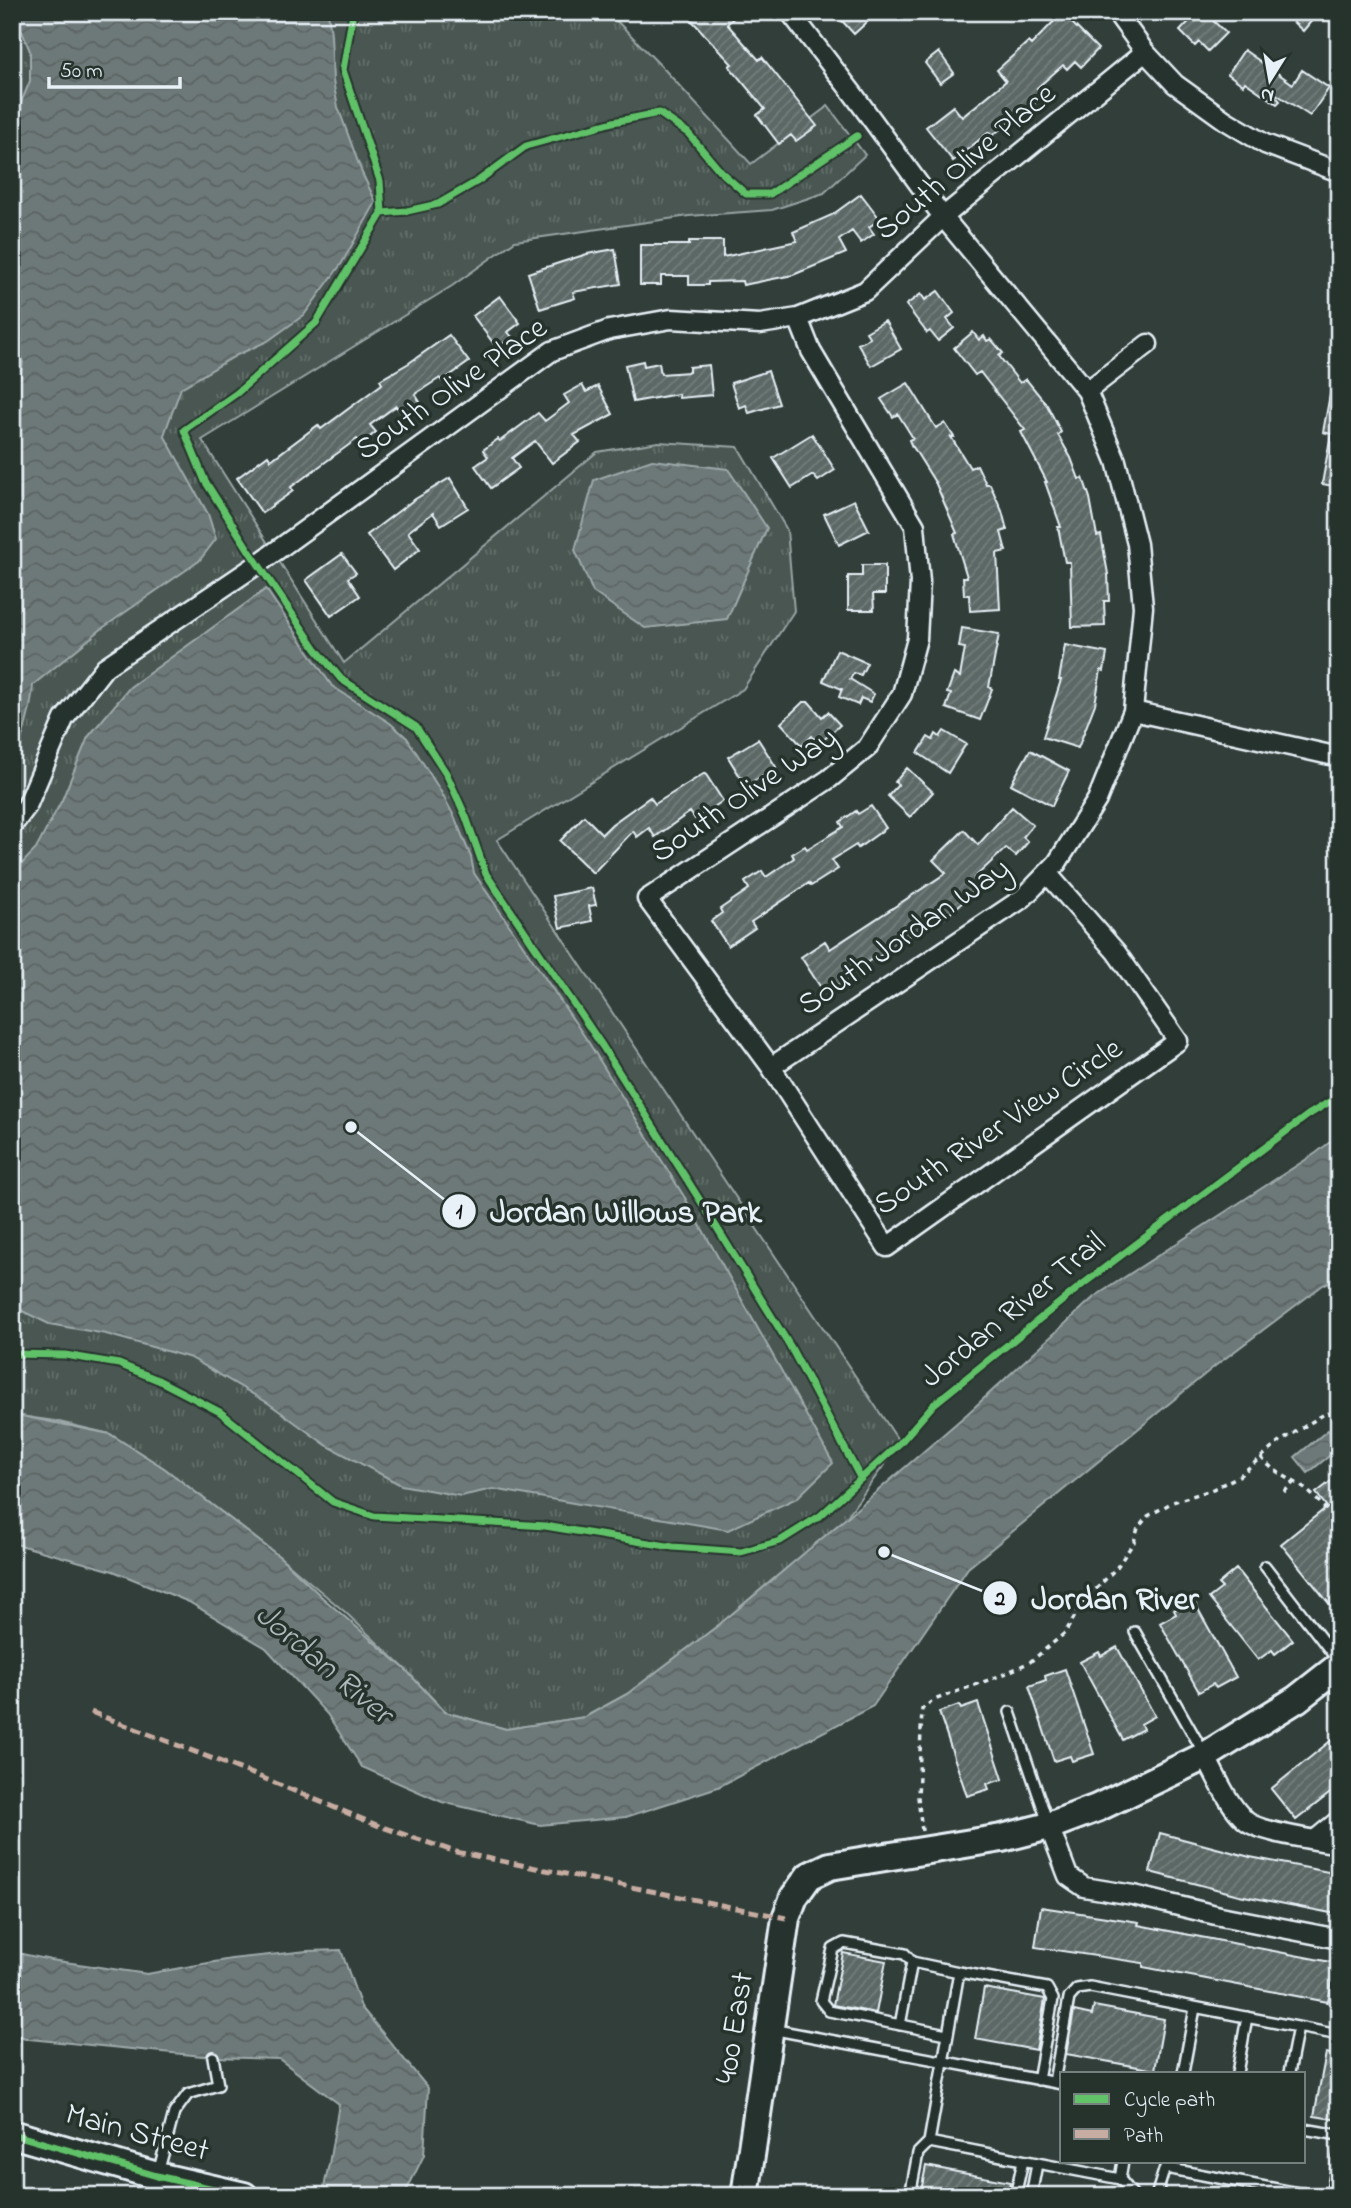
<svg xmlns="http://www.w3.org/2000/svg" width="1351" height="2208" font-family="'Indie Flower',sans-serif">
  <style>
    .park { fill: url(#park-tufts); stroke: #98a4a4; stroke-width: 2 }
    .water { fill: url(#water-waves); stroke: #9ea9ab; stroke-width: 2 }
    .building { fill: url(#building-hatch); stroke: #e8f1f8; stroke-width: 2 }
    .lines { fill: none; stroke-linecap: round; stroke-linejoin: round }
    .lane-casing { stroke: #e8f1f8; stroke-width: 14 }
    .street-casing { stroke: #e8f1f8; stroke-width: 23 }
    .secondary-casing { stroke: #e8f1f8; stroke-width: 32 }
    .path { stroke: #e8f1f8; stroke-width: 3.5; stroke-dasharray: 5 5; stroke-linecap: butt }
    .lane { stroke: #26332d; stroke-width: 9 }
    .street { stroke: #26332d; stroke-width: 18 }
    .secondary { stroke: #26332d; stroke-width: 26 }
    .quiet { stroke: #c7aca2; stroke-width: 5; stroke-dasharray: 10 5; stroke-linecap: butt }
    .cycleway-casing { stroke: #26332d; stroke-width: 11 }
    .cycleway { stroke: #61c268; stroke-width: 7 }
    .labels { text-anchor: middle; dominant-baseline: central; stroke-width: 7; stroke-linejoin: round; paint-order: stroke }
    .street-label { font-size: 32px; fill: #e8f1f8; stroke: #26332d }
    .water-label { font-size: 33px; font-style: italic; fill: #b1bbbe; stroke: #26332d }
    .leader { fill: none; stroke: #e8f1f8; stroke-width: 2.5 }
    .callout-dot { fill: #e8f1f8; stroke: #26332d; stroke-width: 2.5 }
    .mark-label { font-size: 21px; text-anchor: middle; font-weight: bold; fill: #111 }
    .callout-label { font-size: 33px; text-anchor: middle; font-weight: bold; fill: #e8f1f8; stroke: #26332d; stroke-width: 7; stroke-linejoin: round; paint-order: stroke }
  </style>
  <defs>
    <pattern id="park-tufts" width="24" height="20" patternUnits="userSpaceOnUse" patternTransform="scale(1.75)"><rect width="24" height="20" fill="#495651"/><path d="M3 7l-1-3M5 7V3M7 7l1-3M15 17l-1-3M17 17v-4M19 17l1-3" fill="none" stroke="#636f6b"/></pattern>
    <pattern id="water-waves" width="16" height="10" patternUnits="userSpaceOnUse" patternTransform="scale(1.75)"><rect width="16" height="10" fill="#6d7978"/><path d="M0 5q4-4 8 0t8 0" fill="none" stroke="#5b6363"/></pattern>
    <pattern id="building-hatch" width="6" height="6" patternUnits="userSpaceOnUse" patternTransform="scale(1.75)"><rect width="6" height="6" fill="#5c6865"/><path d="M-1 1l2-2M0 6l6-6M5 7l2-2" fill="none" stroke="#737e7c"/></pattern>
  </defs>
  <rect width="100%" height="100%" fill="#323e39"/>
  <filter id="ink" filterUnits="userSpaceOnUse"><feTurbulence type="fractalNoise" baseFrequency=".0143" numOctaves="2"/><feDisplacementMap in="SourceGraphic" scale="14" xChannelSelector="R" yChannelSelector="G"/><feConvolveMatrix kernelMatrix="1 2 1 2 8 2 1 2 1" color-interpolation-filters="sRGB"/></filter>
  <g filter="url(#ink)">
    <!-- park -->
    <path class="park" d="M12,12H608L664,69L751,164L828,106L865,155L824,193L772,210L689,216L515,241L452,286L202,440L344,663L597,452L658,442L738,447L787,530L794,611L743,689L497,840L900,1443L845,1519L720,1624L627,1694L585,1717L506,1729L445,1712L404,1668L345,1612L280,1557L164,1468L110,1434L55,1421L12,1415Z"/>
    <!-- water -->
    <path class="water" d="M14,12H328L331,34L333,81L338,107L362,173L376,202L342,263L304,315L268,341L237,355L181,388L164,435L208,514L216,539L199,561L104,627L33,685C31,713 23,738 12,763V381L20,378L23,362L12,353V124L30,81V51Z
      M652,460L728,469L767,528L727,619L645,628L593,592L575,550L594,480Z
      M266,589L332,686L390,723L407,738L440,790L455,818L471,857L474,873L589,1043L685,1198L833,1463L797,1498L728,1530L493,1489L461,1496L401,1485L326,1445L268,1403L191,1358L106,1334L49,1324L12,1306V874L36,849L62,800L88,737L130,687Z
      M1339,1135V1277L1323,1285L1215,1366L968,1568L873,1706L718,1787L626,1817L540,1825L442,1802L362,1767L327,1714L266,1648L189,1602L113,1571L12,1543V1414L110,1434L164,1468L280,1557L323,1598L404,1668L445,1712L506,1729L585,1717L627,1694L720,1624L845,1519L967,1414L1094,1297L1316,1153Z
      M1328,1430L1339,1444V1448L1308,1473L1295,1457Z
      M341,1950L361,2007L428,2088L424,2155L404,2196H322L329,2164L339,2104L279,2059L213,2057L29,2039L12,2034V1952L51,1960L147,1974L231,1959L307,1951Z"/>
    <!-- building -->
    <path class="building" d="M684,12H740L727,24L759,60L762,57L817,126L796,141L791,135L779,144L757,115L765,109L729,66L732,64Z
      M834,12H878L854,34Z
      M1198,12H1204L1226,33L1208,51L1199,42L1195,46L1180,31Z
      M1282,12H1319L1303,31Z
      M1062,13L1098,49L1081,67L1075,61L1067,69L1063,65L1037,88L1044,95L1030,107L1029,105L992,136L989,132L953,161L926,127L953,106L962,117L1006,81L997,70L1028,42L1031,45Z
      M1244,50L1271,69L1266,75L1273,70L1293,84L1302,70L1329,88L1310,116L1270,90L1280,101L1277,104L1245,82L1243,85L1228,74Z
      M939,52L954,73L940,83L925,63Z
      M861,194L880,219L869,227L874,234L861,243L852,231L839,240L846,253L793,275L743,285L742,281L708,282V285H689V276H661V285H640V245H689V241H723V257L797,241L793,232L832,215Z
      M615,249L621,284L573,292L575,298L540,309L528,273L587,254Z
      M938,291L954,313L947,319L954,328L938,341L930,331L927,333L906,305L921,294L925,300Z
      M500,296L520,323L508,332L512,337L497,348L473,316Z
      M885,321L901,349L871,366L858,344L870,338L866,332Z
      M973,332L979,340L984,336L987,341L991,339L1003,353L999,356L1020,383L1026,379L1047,405L1061,432L1058,435L1071,458L1079,479L1083,478L1090,498L1097,536L1101,535L1108,574L1109,601H1104L1105,626L1072,627L1070,562H1065L1058,527H1061L1045,482H1047L1021,432L1025,430L980,372L975,375L954,348Z
      M449,335L469,362L442,381L440,378L415,394L420,402L402,414L396,406L370,425L376,432L361,444L357,439L291,487L293,491L262,513L237,478L268,455L271,460L318,425L321,429L382,384L380,380L409,363Z
      M643,361L644,366L659,363L661,374L689,372V367L709,365L712,395L679,398L678,394L633,402L625,365Z
      M768,371L779,404L749,413L746,405L739,408L731,383Z
      M908,383L936,428L945,423L954,437H951L970,468L977,465L986,484H990L1002,511L1007,530L1001,532L1006,551L997,553L1000,609L970,611L969,595H964L963,577H967L954,534L957,533L936,484L913,447H912L909,440L913,438L898,414L893,417L881,399Z
      M1332,384L1339,385V487L1322,484L1331,434L1323,432Z
      M582,385L586,392L598,386L613,414L574,435L580,442L552,463L535,441L512,458L519,468L491,488L475,466L488,457L483,450L498,439L500,441L538,413L545,421L569,403L564,395Z
      M812,434L835,470L818,481L813,475L792,488L773,458Z
      M450,478L468,508L441,525L433,513L408,532L420,549L393,570L367,535L412,501Z
      M854,500L869,530L839,545L824,514Z
      M342,554L356,573L348,578L360,596L331,616L306,580Z
      M862,565H885V594H873L874,610H848V576H862Z
      M962,628L999,634L989,687L992,689L980,720L946,708L951,694L947,693L954,674L960,677L965,648L959,647Z
      M1065,645L1107,653L1104,671L1101,670L1095,704L1078,748L1043,737L1061,680H1059Z
      M837,650L867,663L861,675L854,673L850,679L874,694L870,702L861,698L858,705L839,697L842,689L823,681Z
      M803,702H809L822,717L828,712L840,725L819,744L812,736L802,746L781,723Z
      M944,731L966,744L948,773L918,753L928,737L933,740L936,734L940,737Z
      M758,739L776,767L746,786L728,757Z
      M1030,750L1069,771L1052,806L1011,784Z
      M907,768L933,792L910,817L888,796L898,785L895,782Z
      M705,773L723,801L695,819L690,812L655,837L649,828L637,837L633,831L593,873L560,841L584,816L602,834L612,824L650,797L655,804Z
      M871,806L886,828L858,848L856,845L832,860L838,869L811,886L809,883L751,922L755,928L728,946L711,921L722,913L720,909L749,889L745,882L762,871L766,877L794,858L792,854L805,846L807,849L843,827L840,822L856,811L858,814Z
      M1012,807L1033,825L1023,837L1028,842L1016,856L1006,848L974,878L981,886L947,916L932,926L930,924L916,934L915,932L873,961L872,959L849,975L852,978L839,987L836,983L823,991L801,957L825,941L830,949L946,873L933,860L964,830L978,845Z
      M592,888L596,905L589,906L592,921L560,928L553,896Z
      M1339,1475V1599L1331,1606L1281,1544L1327,1507L1316,1493Z
      M1236,1569L1293,1640L1275,1654L1272,1650L1258,1660L1209,1598L1222,1588L1218,1584Z
      M1193,1600L1236,1677L1216,1688L1213,1684L1199,1692L1160,1623L1176,1614L1174,1610Z
      M1117,1647L1155,1716L1141,1724L1143,1729L1123,1740L1080,1662L1099,1652L1101,1656Z
      M1065,1669L1094,1754L1072,1761L1070,1756L1054,1761L1029,1686L1046,1680L1045,1676Z
      M978,1703L1003,1779L987,1784L989,1789L967,1796L939,1712L959,1705L961,1709Z
      M1339,1734V1786L1296,1820L1271,1789Z
      M1160,1833L1250,1857L1339,1874V1901L1336,1914L1239,1895L1150,1872Z
      M1041,1907L1139,1922L1138,1925L1336,1963L1328,2002L1143,1967V1963L1035,1947Z
      M843,1953L886,1961L876,2013L833,2005Z
      M984,1988L1045,1999L1036,2050L975,2039Z
      M1094,2006L1164,2019L1155,2070L1066,2054L1074,2011L1092,2015Z
      M1326,2053L1339,2056V2120L1314,2116Z
      M926,2166L1010,2182L1008,2196H920Z"/>
    <g class="lines">
      <!-- lane casing -->
      <g class="lane-casing">
        <path id="lane" d="M1265,1566L1339,1662
          M1135,1632L1205,1755
          M1010,1712L1048,1823
          M959,1972L1047,1988L1053,1999L1038,2080
          M900,2025L912,1962
          M771,2029L1062,2084
          M947,2034L829,2011L821,2001L833,1949L844,1943L905,1954L912,1962L959,1972L929,2142L1120,2179L1123,2161
          M1183,2073L1195,2008
          M1237,2073L1247,2017
          M1289,2073L1298,2027
          M1054,2082L1069,1998L1077,1989L1090,1987L1339,2035
          M1304,2129L1339,2135
          M1166,2168L1314,2196
          M158,2173L174,2113L188,2094L218,2085L213,2057
          M1120,2179L1134,2196
          M910,2196L918,2153L929,2142
          M1015,2196L1023,2161
          M1031,2196L1037,2164
          M1156,2196L1167,2161
          M1331,2196L1339,2154"/>
      </g>
      <!-- street casing -->
      <g class="street-casing">
        <path id="street" d="M1116,12L1145,52L1175,84L1225,120L1265,144L1339,172
          M798,318L811,351L915,526L920,582L917,639L902,694L867,748L829,779L647,899L771,1067L887,1247L1178,1041L1116,952L1047,873
          M1087,391L1148,344
          M1133,711L1339,757
          M12,826L27,806L64,719L105,667L258,564L552,351L609,330L671,319L760,324L798,318L865,291L943,217L1145,52
          M771,1067L1023,898L1057,863L1097,800L1133,711L1143,607L1137,544L1116,461L1087,391L943,217L854,95L790,12
          M1205,1756C1217,1777 1227,1803 1245,1820C1259,1833 1318,1840 1339,1844
          M1049,1826L1068,1876L1084,1887L1133,1895L1220,1916L1339,1939
          M1316,1839L1339,1820"/>
      </g>
      <!-- secondary casing -->
      <g class="secondary-casing">
        <path id="secondary" d="M12,2134L157,2176L244,2196
          M745,2196L786,1918L794,1897L809,1876L830,1866L1002,1838L1049,1826L1097,1808L1205,1756L1297,1699L1339,1666"/>
      </g>
      <!-- path -->
      <path class="path" d="M1261,1457C1275,1475 1295,1479 1311,1494C1321,1503 1328,1513 1339,1521
        M1284,1492L1293,1483
        M922,1831L918,1797L922,1709L934,1700L1002,1675L1030,1662L1065,1633L1082,1604L1117,1567L1134,1542L1138,1528L1148,1516L1173,1502L1211,1490L1239,1476L1278,1443L1326,1413L1333,1414L1339,1421"/>
      <!-- lane -->
      <use href="#lane" class="lane"/>
      <!-- street -->
      <use href="#street" class="street"/>
      <!-- secondary -->
      <use href="#secondary" class="secondary"/>
      <!-- quiet -->
      <path class="quiet" d="M91,1712L263,1778L379,1826L456,1852L786,1918"/>
      <!-- cycleway casing -->
      <g class="cycleway-casing">
        <path id="cycleway" d="M353,12L343,70L380,181L382,213L316,323L237,393L184,430L205,481L250,552L316,649L341,679L416,727L446,773L466,817L486,874L603,1047L703,1205L790,1346L861,1479
          M382,213L407,211L438,204L478,181L526,146L613,122L659,113L688,133L720,171L746,194H770L857,136
          M12,1354L65,1355L119,1364L158,1380L220,1412L333,1502L374,1516L545,1526L673,1547L741,1552L780,1541L820,1516L900,1443L934,1404L1083,1284L1308,1115L1339,1096
          M12,2134L157,2176L244,2196"/>
      </g>
      <!-- cycleway -->
      <use href="#cycleway" class="cycleway"/>
    </g>
  </g>
  <g class="labels">
    <!-- street labels -->
    <g class="street-label">
      <text transform="translate(966 163) rotate(-40)">South Olive Place</text>
      <text transform="translate(452 390) rotate(-35)">South Olive Place</text>
      <text transform="translate(745 796) rotate(-34)">South Olive Way</text>
      <text transform="translate(905 938) rotate(-35)">South Jordan Way</text>
      <text transform="translate(999 1128) rotate(-34)">South River View Circle</text>
      <text transform="translate(1014 1311) rotate(-39)">Jordan River Trail</text>
      <text transform="translate(736 2028) rotate(-81)">400 East</text>
      <text transform="translate(137 2134) rotate(15)">Main Street</text>
    </g>
    <!-- water labels -->
    <g class="water-label">
      <text transform="translate(323 1665) rotate(40)">Jordan River</text>
    </g>
  </g>
  <!-- callouts -->
  <path class="leader" d="M351 1127L459 1211M884 1552L1000 1598"/>
  <g class="callout-dot">
    <circle cx="351" cy="1127" r="7"/>
    <circle cx="884" cy="1552" r="7"/>
    <circle cx="459" cy="1211" r="18"/>
    <circle cx="1000" cy="1598" r="18"/>
  </g>
  <g class="mark-label">
    <text x="459" y="1218">1</text>
    <text x="1000" y="1605">2</text>
  </g>
  <g class="callout-label">
    <text x="626" y="1222">Jordan Willows Park</text>
    <text x="1115" y="1609">Jordan River</text>
  </g>
  <!-- margin -->
  <rect width="1351" height="2208" fill="none" stroke="#26332d" stroke-width="42"/>
  <rect x="21" y="21" width="1309" height="2166" fill="none" stroke="#e8f1f8" stroke-width="2.5" filter="url(#ink)"/>
  <!-- legend -->
  <rect x="1060" y="2072" width="245" height="91" fill="#26332d" stroke="#747f7e" stroke-width="2"/>
  <rect x="1074" y="2094" width="35" height="10" fill="#61c268" stroke="#747f7e" stroke-width="2"/>
  <text x="1124" y="2106" font-size="21" fill="#e8f1f8">Cycle path</text>
  <rect x="1074" y="2129" width="35" height="10" fill="#c7aca2" stroke="#747f7e" stroke-width="2"/>
  <text x="1124" y="2142" font-size="21" fill="#e8f1f8">Path</text>
  <!-- north arrow -->
  <g transform="translate(1270 80) rotate(191)" stroke="#26332d" stroke-width="5" paint-order="stroke">
  <path d="M0-5L12 26L0 18L-12 26Z" fill="#e8f1f8"/>
  <text y="-10" font-size="19" font-weight="bold" text-anchor="middle" fill="#e8f1f8">N</text>
  </g>
  <!-- scale -->
  <path d="M49 77v10h131v-10" fill="none" stroke="#e8f1f8" stroke-width="3.5"/>
  <text x="60" y="77" font-size="21" fill="#e8f1f8" stroke="#26332d" stroke-width="5" paint-order="stroke">50 m</text>
</svg>
